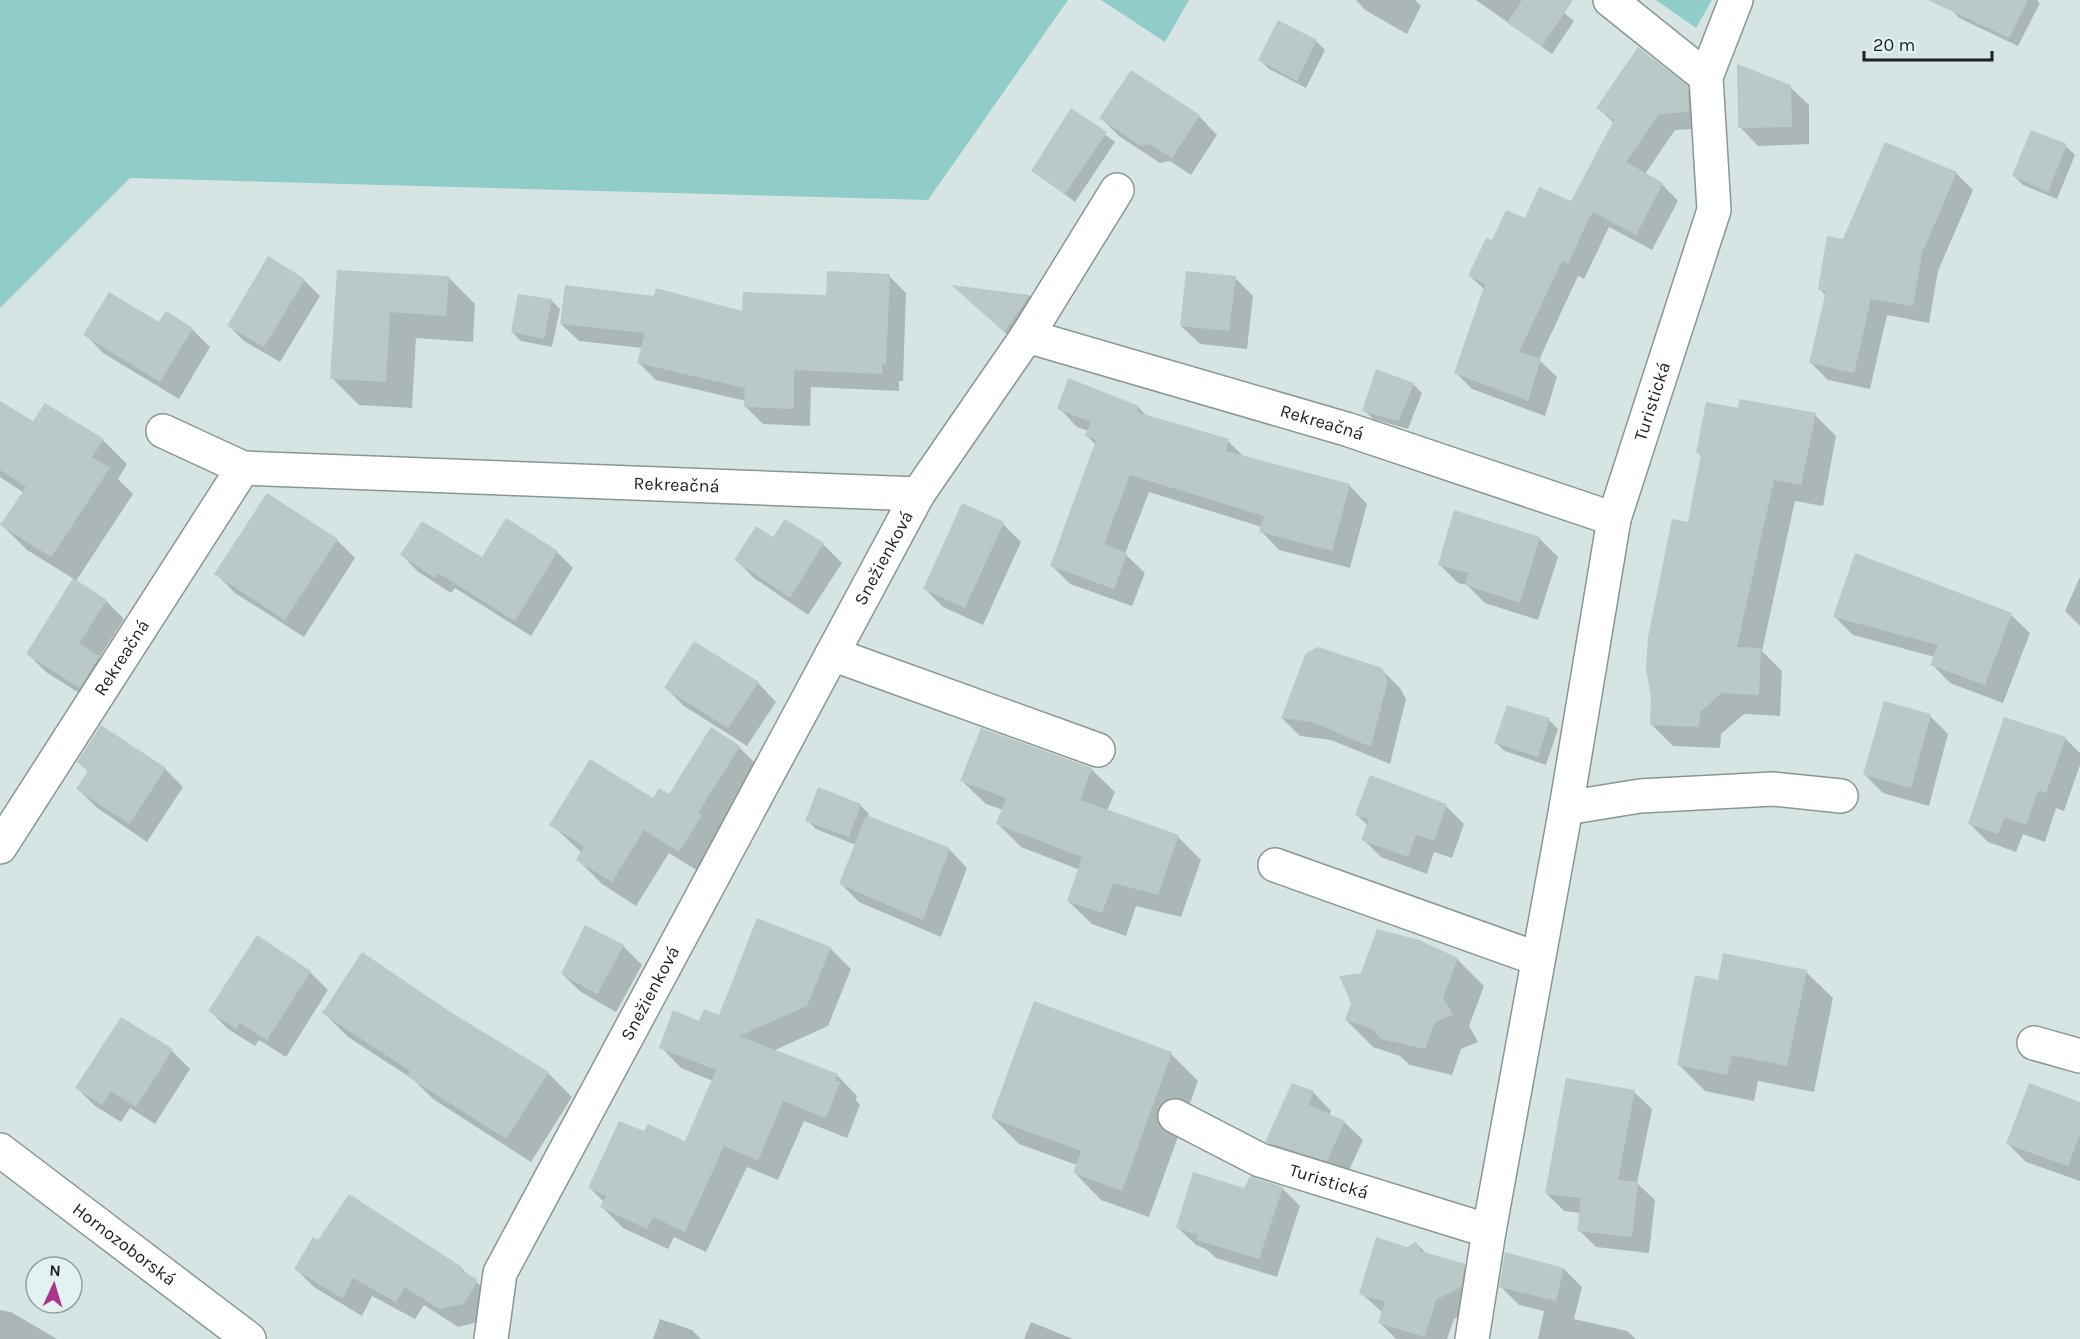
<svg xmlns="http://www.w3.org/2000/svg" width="2080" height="1339" font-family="Karla,sans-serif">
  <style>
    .green { fill: #90cdc8 }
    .shadow { fill: #0003 }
    .building { fill: #bac9c7 }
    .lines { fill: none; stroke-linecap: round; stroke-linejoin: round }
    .minor-casing { stroke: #889795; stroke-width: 36 }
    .tertiary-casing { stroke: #889795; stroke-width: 36 }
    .minor { stroke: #fff; stroke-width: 33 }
    .tertiary { stroke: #fff; stroke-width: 33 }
    .labels { text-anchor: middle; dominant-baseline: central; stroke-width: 5; stroke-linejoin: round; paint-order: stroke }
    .street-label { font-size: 18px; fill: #1b2020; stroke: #e3f2f1 }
  </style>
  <rect width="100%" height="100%" fill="#d6e5e4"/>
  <!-- green -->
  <path class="green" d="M0,0H1068L928,200L130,178L0,308Z
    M1101,0H1189L1165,42Z
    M1656,0H1712L1696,28Z"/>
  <!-- shadow -->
  <path class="shadow" d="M1356,0H1415L1421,6L1407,34L1365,10Z
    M1476,0H1548L1574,21L1552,54Z
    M1943,0H2037L2040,3L2018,46L1959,18Z
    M1316,41L1325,50L1306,88L1269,69L1260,60Z
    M1790,87L1809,105V144L1758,146L1740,127Z
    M1687,88L1703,104L1705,128L1675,130L1645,174L1662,184L1678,201L1652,250L1609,227L1584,279L1578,276L1539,360L1557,377L1545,416L1472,389L1456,373L1485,290L1470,276L1493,242L1525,220L1572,203L1614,123L1598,108Z
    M1072,110L1115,142L1075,202L1033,171Z
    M1199,116L1217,135L1191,175L1170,161L1160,163L1119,136L1101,118Z
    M2066,146L2075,155L2057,199L2023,185L2014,176Z
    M1956,173L1973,190L1938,271L1929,323L1887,315L1870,389L1828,380L1811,363L1826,296L1820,289L1844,240Z
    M269,258L304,280L320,296L280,362L244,341L229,326Z
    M338,271L448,277L475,304L473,342L416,338L412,408L359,405L332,378Z
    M889,276L906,293L903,381H899V391L811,387L810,426L763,424L746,407V401L656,380L639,363L643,348L579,341L561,324L744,313L828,296Z
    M1235,278L1253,296L1247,349L1200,344L1181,326Z
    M956,287L1030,296L1038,305L1013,340Z
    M551,300L560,309L552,347L521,341L512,332Z
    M159,325L192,329L210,347L179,399L103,353L85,334Z
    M1413,384L1422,393L1408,429L1373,419L1364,410Z
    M1138,407L1147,416L1228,441L1245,458L1349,485L1367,504L1350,568L1279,550L1261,531L1262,527L1149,492L1125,554L1145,573L1132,606L1070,584L1052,566L1096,445L1087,436L1089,431L1077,427L1059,408Z
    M1739,410L1815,415L1836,436L1823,506L1795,501L1762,651L1782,671L1780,716L1744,714L1721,734L1720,748L1673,746L1652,725L1702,457L1697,452Z
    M0,421L34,423L103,440L127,464L118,479L133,494L76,581L106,601L124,619L99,658L117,675L98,705L46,672L28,654L74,579L27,550L2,525L24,493L0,477Z
    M786,521L823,544L842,563L808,615L754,578L736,560L774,540Z
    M1003,524L1021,542L983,625L943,607L925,589Z
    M1539,538L1558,557L1538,620L1485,603L1467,585L1458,583L1439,564Z
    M337,540L355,558L304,637L235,593L216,574Z
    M557,552L573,568L531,636L455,588L451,593L417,571L402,555L482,559Z
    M2080,577V626L2065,611Z
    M2011,615L2030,633L2003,703L1950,683L1932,664L1935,657L1853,635L1835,617Z
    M1381,669L1400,688L1406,699L1390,764L1331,740L1300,736L1282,718Z
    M758,683L776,702L747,746L684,706L665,687Z
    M1930,716L1948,734L1929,806L1883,793L1865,775Z
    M1549,720L1558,729L1546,765L1505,751L1496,743Z
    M2065,738L2080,753V765L2064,811L2056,808L2045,842L2023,834L2016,852L1988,842L1970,824Z
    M739,747L763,771L704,875L669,853L636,906L602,884L578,860L582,853L551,824L669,796Z
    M78,762L165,769L183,787L147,842L96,807L78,789L89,772Z
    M1091,769L1115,792L1107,811L1178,837L1201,860L1181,917L1136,906L1126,936L1092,924L1068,901L1080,870L1021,847L998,824L1003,810L986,804L962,781Z
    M860,805L869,814L868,817L949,849L967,868L941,937L859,902L841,884L856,845L816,829L807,820Z
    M1446,806L1464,824L1452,858L1434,852L1427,874L1381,857L1363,839L1368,826L1357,815Z
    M586,927L623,946L642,965L616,1012L581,992L562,974Z
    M830,948L851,969L828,1026L773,1051L837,1075L857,1096L856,1100L860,1105L847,1138L804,1121L778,1180L747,1167L706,1252L674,1237L668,1249L623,1228L602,1207L604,1202L590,1188L645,1133L686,1143L713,1081L681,1068L661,1047L700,1023L720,1017Z
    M1457,959L1484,986L1469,1026L1478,1042L1461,1049L1452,1075L1410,1065L1400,1056L1373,1047L1346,1020Z
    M310,972L328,990L286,1057L259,1040L255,1046L228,1029L210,1011Z
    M1806,972L1833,998L1814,1092L1758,1081L1754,1101L1705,1091L1678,1064L1719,981Z
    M1035,1003L1171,1054L1198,1081L1149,1217L1101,1200L1075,1173L1077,1165L1019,1144L993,1118Z
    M448,1012L548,1073L572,1097L531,1162L433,1099L414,1080L348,1037L324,1013Z
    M172,1051L190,1069L155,1124L130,1108L121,1122L95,1106L77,1088Z
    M1313,1092L1331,1111L1329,1115L1344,1122L1363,1140L1345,1179L1285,1160L1267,1141Z
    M1634,1092L1652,1109L1637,1183L1655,1200L1649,1253L1596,1247L1579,1230L1581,1213L1564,1211L1547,1194Z
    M2080,1104V1181L2026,1162L2008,1144Z
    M1282,1188L1300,1206L1277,1277L1216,1258L1206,1249L1196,1245L1177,1227L1245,1190Z
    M319,1242L461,1268L496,1300L482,1321L458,1327L424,1305L415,1319L372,1296L362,1316L314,1287L296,1269Z
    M1416,1243L1427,1254L1464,1266L1482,1284L1479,1306L1454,1319L1447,1339H1396L1380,1323L1383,1313L1361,1293Z
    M1564,1269L1582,1287L1574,1319L1627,1331L1636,1339H1538L1544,1311L1519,1305L1501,1287Z
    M0,1310L11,1312L57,1339H0Z
    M660,1319L692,1330L701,1339H653Z
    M1031,1322L1073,1339H1024Z"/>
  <!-- building -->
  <path class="building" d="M1522,0H1573L1542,46L1507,23Z
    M1928,0H2028L2009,38Z
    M1278,20L1317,40L1297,81L1258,60Z
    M1638,47L1688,86L1689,112L1659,114L1626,162L1663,183L1636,235L1593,212L1589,218L1568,264L1562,261L1519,352L1541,359L1528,401L1454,373L1485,284L1468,276L1486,238L1492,240L1506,210L1525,218L1539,187L1571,201L1614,120L1596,108Z
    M1737,64L1791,85L1792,127L1738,128Z
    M1131,70L1200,115L1172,158L1150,144L1141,146L1099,118Z
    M1071,108L1107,132L1065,194L1031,171Z
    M2031,130L2067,144L2048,192L2012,176Z
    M1885,142L1957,172L1922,253L1913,306L1871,299L1854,373L1809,363L1826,291L1818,290L1827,236L1843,239Z
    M268,256L305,279L264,347L227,326Z
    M337,270L449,276L446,316L390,312L386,382L330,379Z
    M827,271L890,274L886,365L882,364V374L794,370V409L744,407L745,388L637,363L645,333L560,324L565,285L654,296L656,288L742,311L743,292L826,295Z
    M1186,271L1236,276L1229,331L1180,326Z
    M951,285L1030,295L1004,332Z
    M109,292L159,322L166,311L193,328L160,382L83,335Z
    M518,294L552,299L544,339L511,332Z
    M1376,369L1414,383L1399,421L1362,411Z
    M1068,378L1139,406L1137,412L1229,439L1226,451L1350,484L1332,551L1259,532L1264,516L1130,475L1104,544L1127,553L1114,589L1050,566L1096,440L1085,436L1091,422L1057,409Z
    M1740,399L1816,413L1801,485L1774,480L1737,647L1761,648L1759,695L1722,693L1700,712L1699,727L1650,725L1651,697L1646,669L1648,637L1672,519L1688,522L1701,454L1696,453L1706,402L1738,408Z
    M0,401L33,421L45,403L104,439L92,457L110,468L51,557L0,525L26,487L0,470Z
    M267,493L338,539L285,620L214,574Z
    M962,503L1004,522L965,608L923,589Z
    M1454,510L1540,537L1520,603L1465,585L1469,573L1438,565Z
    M506,518L558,551L515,621L438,573L435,578L400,555L422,521L482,557Z
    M785,519L824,543L790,598L734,560L756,526L773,537Z
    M1855,553L2012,613L1985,685L1930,665L1938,645L1833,617Z
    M73,578L107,600L79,643L99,656L80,688L26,654Z
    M694,641L759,682L728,728L664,688Z
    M1318,647L1382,668L1388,680L1371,747L1312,722L1281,718L1306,653Z
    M1884,701L1931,714L1911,788L1863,775Z
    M1507,705L1550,718L1538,757L1494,743Z
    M2004,717L2066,737L2046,793L2038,791L2026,825L2005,817L1998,834L1968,824Z
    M101,725L166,768L129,824L76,789L88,771L77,762Z
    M711,727L740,746L698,813L702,815L679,852L644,830L612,882L576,860L584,846L549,825L590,759L653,798L659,788L669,794Z
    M981,728L1092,768L1080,800L1179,835L1158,895L1113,883L1102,913L1067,901L1082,857L996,824L1006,798L960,781Z
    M1370,775L1447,804L1434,841L1416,835L1408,857L1361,840L1369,819L1355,815Z
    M818,787L861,804L849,837L805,821Z
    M866,815L950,848L923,920L839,884Z
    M757,918L831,947L807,1006L739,1036L838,1074L835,1081L840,1082L826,1118L783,1101L758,1161L724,1146L685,1232L653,1217L647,1229L600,1207L606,1196L588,1188L619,1121L644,1131L648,1124L685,1141L716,1070L659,1048L673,1010L699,1021L704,1009L719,1015Z
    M585,925L624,945L597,994L561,974Z
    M1377,929L1419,940L1458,958L1443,998L1453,1015L1435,1022L1425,1049L1381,1039L1372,1029L1345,1020L1351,1003L1339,976L1361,973Z
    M257,935L311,971L267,1040L240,1023L236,1029L208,1011Z
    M362,952L449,1011L549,1072L506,1139L407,1076L410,1071L322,1013Z
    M1723,953L1807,970L1787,1066L1732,1055L1727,1075L1677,1065L1695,975L1718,980Z
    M1034,1001L1172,1052L1122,1191L1073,1173L1081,1151L991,1118Z
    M121,1017L173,1049L136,1107L111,1091L102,1105L75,1088Z
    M1566,1078L1635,1090L1618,1180L1638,1182L1632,1237L1577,1231L1581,1198L1545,1194Z
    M1292,1083L1314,1091L1309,1105L1345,1121L1327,1161L1265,1142Z
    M2029,1083L2080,1102V1134L2068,1166L2006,1144Z
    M1193,1172L1244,1188L1250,1176L1283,1187L1259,1259L1196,1240L1198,1235L1176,1228Z
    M349,1194L462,1267L461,1270L478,1280L464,1304L439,1309L405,1287L396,1302L353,1278L343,1299L294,1269L313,1237L318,1240Z
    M1376,1237L1407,1247L1416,1242L1421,1251L1465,1264L1461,1287L1436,1300L1425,1337L1378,1323L1385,1302L1359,1294Z
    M1505,1252L1564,1268L1556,1301L1499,1287Z"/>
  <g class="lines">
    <!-- minor casing -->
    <g class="minor-casing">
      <g id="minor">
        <path d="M1610,0L1706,77"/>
        <path d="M1027,336L1117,190"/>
        <path d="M163,431L243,468"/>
        <path d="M832,654L1098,750"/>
        <path d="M1566,808L1640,796L1773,789L1841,796"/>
        <path id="s1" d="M0,847L243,468L918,494"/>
        <path d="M1275,865L1538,959"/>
        <path d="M2034,1043L2080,1056"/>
        <path id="s2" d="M1175,1116L1260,1160L1489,1231"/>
        <path id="s3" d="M491,1339L500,1273L918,494L1027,336L1346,429L1614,519"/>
        <path id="s4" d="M1472,1339L1489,1231L1566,808L1614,519L1714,210L1706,77L1736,0"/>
      </g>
    </g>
    <!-- tertiary casing -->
    <g class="tertiary-casing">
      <g id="tertiary">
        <path id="s5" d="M0,1150L249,1339"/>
      </g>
    </g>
    <!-- minor -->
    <use href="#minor" class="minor"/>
    <!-- tertiary -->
    <use href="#tertiary" class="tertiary"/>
  </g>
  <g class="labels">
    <!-- street labels -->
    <g class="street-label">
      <text stroke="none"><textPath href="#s4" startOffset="956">Turistická</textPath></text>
      <text stroke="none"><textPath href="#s3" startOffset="1450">Rekreačná</textPath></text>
      <text stroke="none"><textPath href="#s1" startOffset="884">Rekreačná</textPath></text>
      <text stroke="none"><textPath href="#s3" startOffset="878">Snežienková</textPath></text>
      <text stroke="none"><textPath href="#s1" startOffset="225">Rekreačná</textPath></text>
      <text stroke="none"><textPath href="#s3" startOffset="384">Snežienková</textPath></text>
      <text stroke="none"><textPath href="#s2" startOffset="168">Turistická</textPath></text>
      <text stroke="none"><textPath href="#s5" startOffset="156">Hornozoborská</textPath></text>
    </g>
  </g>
  <!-- north arrow -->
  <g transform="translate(54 1285) rotate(4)"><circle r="28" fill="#e3f2f1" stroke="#939e9d" stroke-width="1.5"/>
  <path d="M0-4.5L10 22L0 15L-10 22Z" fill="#ac358c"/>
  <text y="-9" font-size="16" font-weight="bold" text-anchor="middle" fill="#1b2020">N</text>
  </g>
  <!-- scale -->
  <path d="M1864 51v9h128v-9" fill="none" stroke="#1b2020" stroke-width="3"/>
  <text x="1873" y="51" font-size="18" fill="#1b2020" stroke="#e3f2f1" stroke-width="4.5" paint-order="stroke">20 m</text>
</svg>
